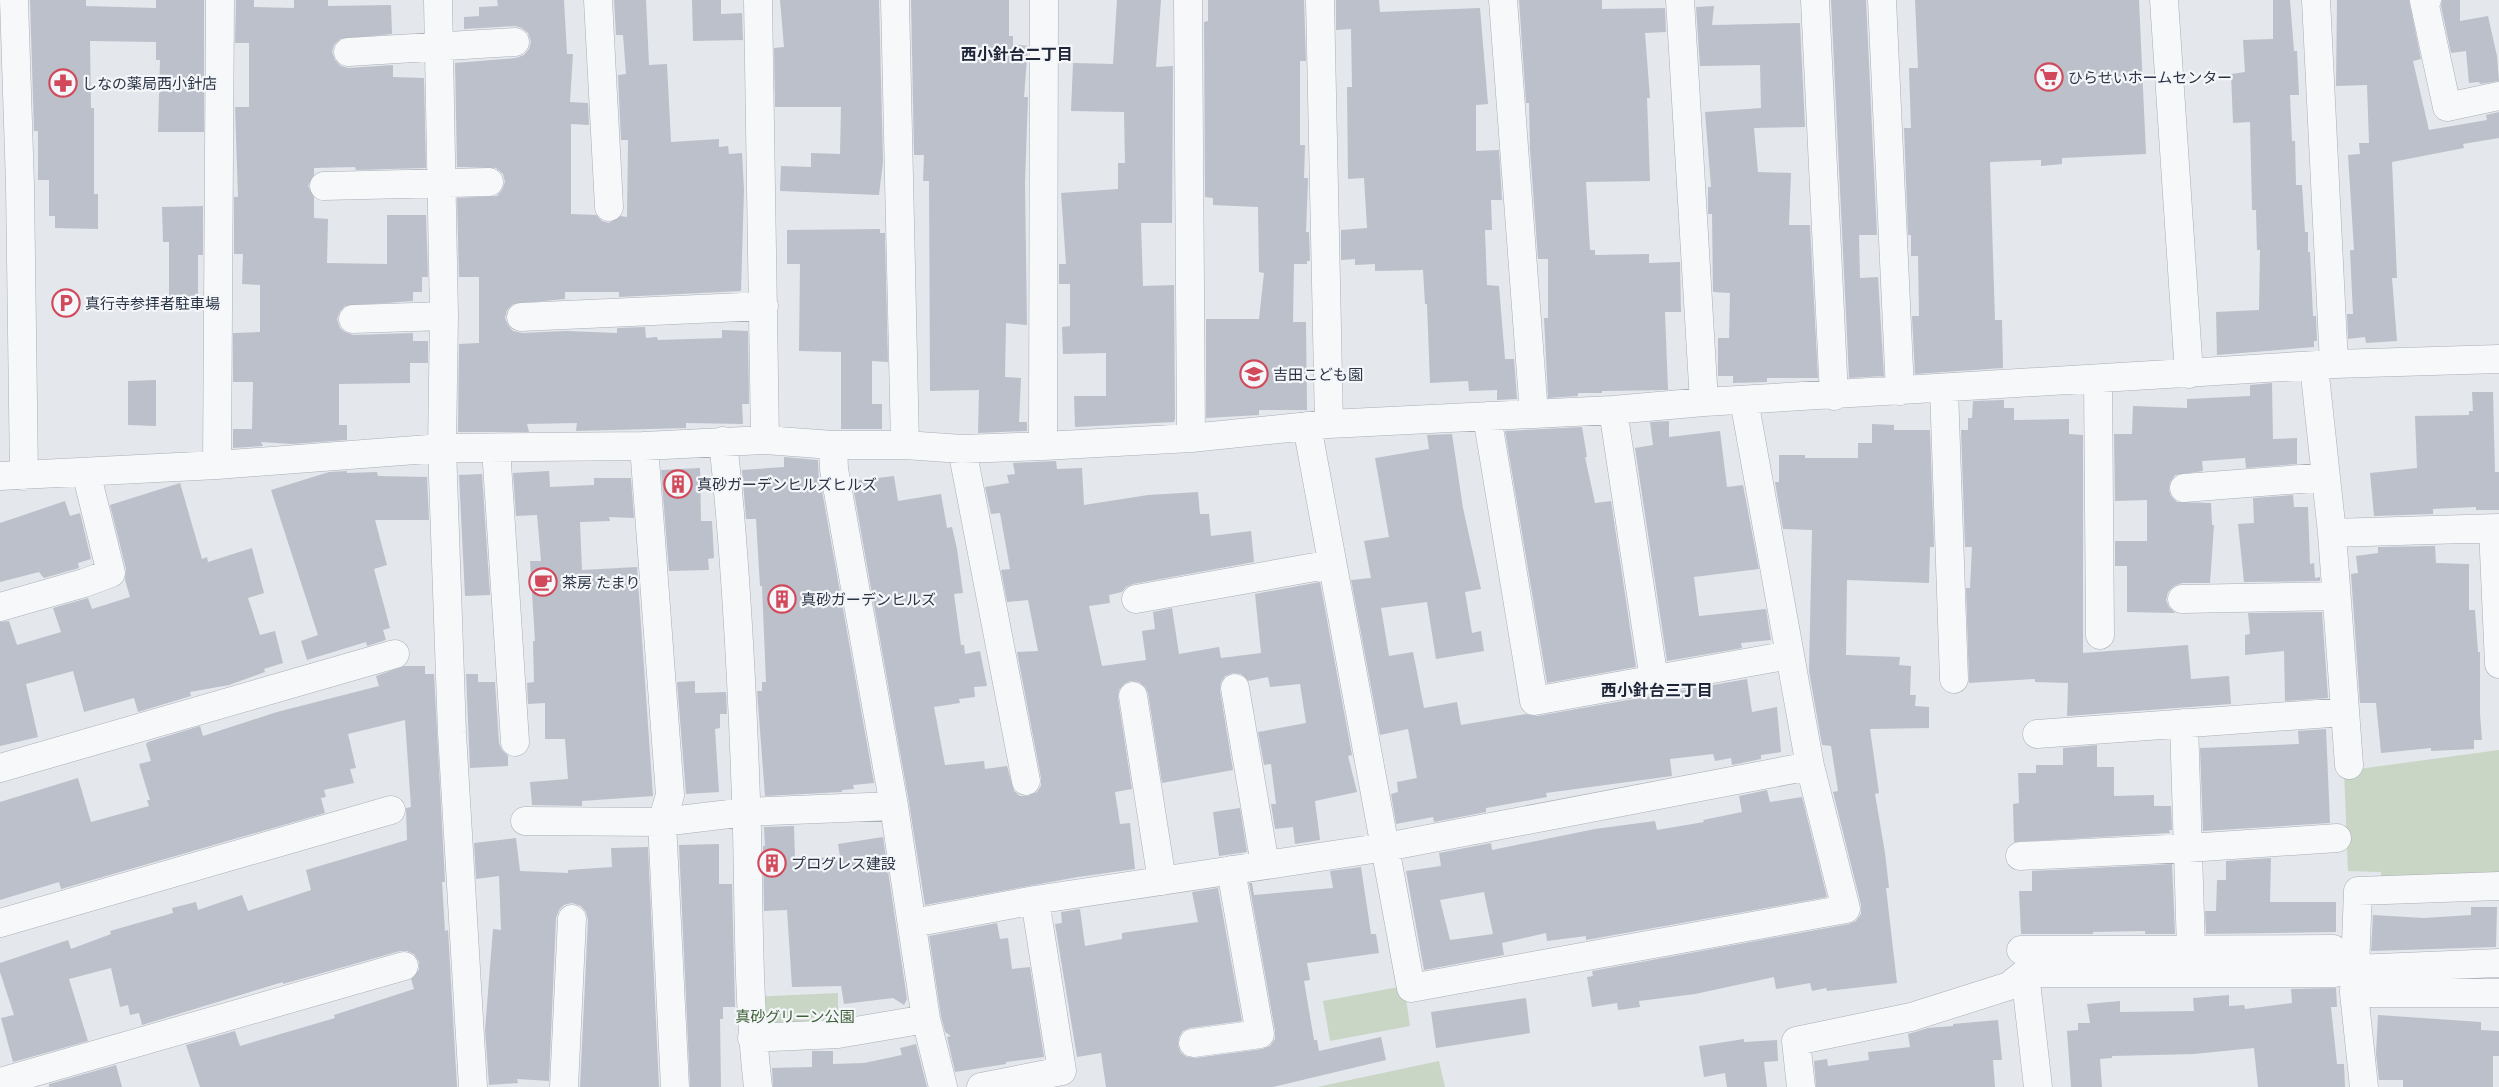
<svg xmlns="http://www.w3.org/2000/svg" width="2499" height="1087" font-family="'Noto Sans','Noto Sans JP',sans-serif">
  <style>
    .green { fill: #c9d6c5 }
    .building { fill: #bbc0ca; fill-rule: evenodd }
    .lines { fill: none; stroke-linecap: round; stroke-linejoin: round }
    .minor-casing { stroke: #a9aeb7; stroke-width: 29 }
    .minor { stroke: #f7f8fa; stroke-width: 28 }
    .labels { text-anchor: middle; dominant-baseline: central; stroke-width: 4.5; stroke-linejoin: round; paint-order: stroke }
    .poi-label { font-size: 15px; fill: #2b3445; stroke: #f4f6f9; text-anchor: start }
    .park-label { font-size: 15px; fill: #3f6138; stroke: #f4f6f9 }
    .neighbourhood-label { font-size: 16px; font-weight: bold; fill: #1d2536; stroke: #f4f6f9 }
  </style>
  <rect width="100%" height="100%" fill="#e4e7ec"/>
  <!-- green -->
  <path class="green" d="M2499,750V882L2382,886L2381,872L2348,871L2344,771Z
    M1404,986L1410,1026L1330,1041L1323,1001Z
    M838,993V1034L752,1038V997Z
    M1439,1061L1445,1087H1317Z"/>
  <!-- building -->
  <path class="building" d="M30,0H86V6L156,8V0H204V132H158L160,60H156V42L90,41L91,108H94V194H98V229L55,228V216H49V180H38V131H34Z
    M236,0H254V7L294,8V0H328V6L391,5L392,34L340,39L334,45L332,52L335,60L341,66L348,68L393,65V77L424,78L426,168L356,170L355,167L314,168V175L308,186L314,197V218L328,219L327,263L387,264V215H426L428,277H422V292H413V301L345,306L340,311L337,319L340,328L345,332L353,335L413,333V341H428V363H410V383L339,384V425H347V440L292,444L261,442L263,446L233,448V429H252L253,382H233V333L260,332V285L242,284L243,254H234V197H238L235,107H249V43H235Z
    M497,0H564L567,54H573L570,102L588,103L589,125L571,124V214L596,215L602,221L609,223L621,216L627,217L628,140H621L618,75L626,74L623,35H616L614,0H646L649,65L667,64L671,142L719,139V147L728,146L729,154L742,153L744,190L741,291L619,297V292H565V299L513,304L507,310L505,318L508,325L513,331L522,333L566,331L617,333V328L645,327L646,338L657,337L658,340L722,338V330L748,331L749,404H742L743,424L686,423V428L576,431L577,423L527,424L529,432H458L459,344L479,343V277H459L457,198L497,196L502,190L505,182L503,174L496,168L457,167L455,63L516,58L524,55L529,49L531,42L528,33L522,28L515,26L464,29V17L479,16V7L498,6Z
    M692,0H721V14L742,13L743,40L693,41Z
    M780,0H879L883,162L879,195L780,191L781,166L811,167V153L840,154L841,107H775L774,48L784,47Z
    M911,0H1009V36H1013V44L1028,46L1024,97H1028L1025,183L1027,325L1006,323L1005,377L1021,378L1019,422H1027V431L978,433L979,390L930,391L929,181H923L924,155H914Z
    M1117,0H1161L1156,67L1173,66L1172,223H1141L1143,286L1174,285L1175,418L1174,422L1075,427L1074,396H1106V353L1063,354L1062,327L1070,326V284H1059V264H1066L1061,193L1118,189V163H1125L1124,112L1071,111L1073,63L1113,64Z
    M1208,0H1304L1306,61H1300V145H1305L1304,178H1308L1306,232H1309L1310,261H1307V264H1294L1293,322H1306L1307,410H1259V415L1206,418V319H1259L1264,273L1259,272L1258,207L1213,205V198L1205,197L1204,22L1208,21Z
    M1336,0H1379L1380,12L1480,8L1488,104L1476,105V151L1499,150L1502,200H1491L1492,230H1485L1487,285L1499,286L1505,359H1514L1517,399L1497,400V390L1469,391L1468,381L1430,383L1427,304H1425L1423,270L1375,271V264L1355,265V259L1341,260V230L1367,228L1364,178L1348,179L1347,87H1352L1351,29L1336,30Z
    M1519,0H1602V9L1665,8L1666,32L1645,33L1650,98H1647L1650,181L1586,182L1590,250H1595V255L1649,254V263L1680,262L1681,312H1665L1668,390L1602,391V393H1578V396L1548,398L1544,318H1548V259H1538L1530,149L1529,103H1526Z
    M1831,0H1866L1877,235H1859L1860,278L1878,277L1884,376L1849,378Z
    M1915,0H2139L2146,154L2062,158V164L2041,166V160L1990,162L1995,320H2002L2003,368L1915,374L1912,316H1919L1918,256H1911V235H1908L1904,128H1911L1909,68H1918Z
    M2273,0H2290L2294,51H2297L2299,95H2290L2292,141H2295L2296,185H2302L2305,232H2308V252H2310L2313,316H2316L2317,341H2314V347L2217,355L2216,312L2259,310L2260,250H2257L2256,210H2252L2250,122L2233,123L2231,74L2245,72L2243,40L2273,39Z
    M2337,0H2409L2421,59L2413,61L2429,130L2487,120L2486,115L2499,112V138L2463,144L2464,148L2392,162L2397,278H2392L2397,341L2366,343L2365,337L2348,339L2347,314H2353L2350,250H2354L2348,155L2360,154L2359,143H2369L2367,85L2336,86Z
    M2442,0H2460V21L2488,16L2497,56L2499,81L2480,84L2479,82L2469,83L2466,51L2451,53L2441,6Z
    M1714,6L1712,25L1800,23L1805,127L1754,128L1758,172L1791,173L1789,225H1810L1818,378H1767V382L1733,383V376H1718V338H1729L1730,293L1713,292L1712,214H1708V187H1711L1705,112L1761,108L1760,65L1700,66L1696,7Z
    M203,206V255H198V303H169V242H163L162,207Z
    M880,229V233H885L888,362L872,361V404H882V429H841V352L799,351L800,264H787V230Z
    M156,380V426L128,425V381Z
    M2272,383L2273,439L2297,438V464L2246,468L2245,458L2202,461L2203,471L2175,475L2170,482L2169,490L2171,496L2177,502L2211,503L2212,525H2214L2210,583H2182L2174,586L2168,592L2166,600L2169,607L2175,613L2127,612V566H2115V541H2147V500L2115,501L2114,434H2132L2133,406L2187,408V399L2250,396V385Z
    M2472,392H2493L2495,472H2499V510H2476V507L2433,509V514L2374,516L2370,473L2417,468L2415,416L2469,415V411H2473Z
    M2004,400V408H2014V420L2069,419V434L2083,435V653L2188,645L2191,679L2229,676L2231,704L2067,716L2068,683L2035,682V679L1969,683L1966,588H1970L1972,547H1965L1961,430H1968V418H1972L1973,401Z
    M1669,421V437L1720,431L1727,487L1743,485L1759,569L1694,577L1699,616L1766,609L1771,640L1741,643L1742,648L1667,661L1635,448L1653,445L1650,422Z
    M1872,424L1894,425V430H1930L1934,547H1930L1929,583L1847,580L1846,655L1900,657L1899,665L1911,666L1910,695H1916L1915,706L1929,707V728L1870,729L1879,793L1875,794L1885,853L1889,888H1886L1897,983L1827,991L1826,988L1812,991L1810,983L1776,989L1774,977L1695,994L1639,1001L1640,1007L1618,1010L1617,1003L1592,1007L1587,977L1593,976L1592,971L1849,924L1856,921L1861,914V905L1833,792L1838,791L1831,746L1822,745L1809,671L1812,530L1783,529L1775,482H1779V455H1805V458H1858V443H1872Z
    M1582,427L1587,457H1585L1595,503L1611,501L1636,667L1547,683L1505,431Z
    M1452,434L1463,508L1481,589L1465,592L1472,633L1481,631L1484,651L1436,659L1427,602L1381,608L1389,656L1413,652L1424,708L1457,702L1461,725L1526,714L1537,716L1747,679L1752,712L1777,707L1781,752L1761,755V759L1732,765L1731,758L1715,761L1713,754L1670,759L1672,776L1546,793L1547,797L1486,808V812L1434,822L1433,817L1396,824L1391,794L1398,792L1397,782L1417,778L1408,729L1380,735L1351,580L1371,578L1364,541L1389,537L1375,458L1429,449L1427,435Z
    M784,457L818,460L819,485H821L874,783L853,785L854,789L842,790V792L765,796L757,691H762V682H766L762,586H760L756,519H746L742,470L784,467Z
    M1056,461L1057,469L1082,468L1084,505L1148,495L1198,492L1200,514H1209L1211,536L1251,531L1254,562L1133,584L1126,587L1122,592L1109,595L1110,603L1089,606L1102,666L1146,660L1142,631L1155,629L1153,612L1172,608L1179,654L1219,647L1221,658L1261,653L1255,594L1320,582L1352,755L1348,756L1357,792L1315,801L1320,840L1295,844L1293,827L1275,829L1271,804H1276L1271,764L1264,765L1258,732L1306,723L1300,684L1270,687L1268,677L1248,681L1241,674L1233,673L1225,676L1221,682L1220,690L1233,770L1162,783L1148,693L1145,687L1139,682L1130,681L1124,684L1119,690L1118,698L1132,789L1115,792L1120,824L1130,823L1135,869L1078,877L925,905L909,803L852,481L894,476L898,501L941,494L947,528L952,527L957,549L963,593L954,594L961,645H964L965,654L980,651L987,686L974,687L975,697L959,699L960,703L934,707L945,765L984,761L985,769L1007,766L1014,791L1020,796H1028L1037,792L1041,786V778L1017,652L1038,651L1028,600L1007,602L1001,570L1010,569L1000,513L991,514L985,487L1009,483L1007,475L1015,474L1013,463Z
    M700,468L701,521H712L714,558L708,559L709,570L669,571L661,470Z
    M347,471V473L377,472L378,476L427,477L429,520H375L387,565L374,569L390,628L383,630L386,640L367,646L366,642L307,660L301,641L318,635L271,490L329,472Z
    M549,471L550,487L594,485V478H631L634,518L609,517L610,521L580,522L582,570L637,567L653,796L582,801V806L532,805L530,782L568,779L565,739H545V703L528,704L527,683L534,682L533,641H535L530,561H541L537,515L516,516L513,473Z
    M482,474L490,595L465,596L459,475Z
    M180,483L202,559L207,557L208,562L252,548L264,593L248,598L260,635L275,631L283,663L264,669L265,672L229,685L190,692L191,696L138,712L134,698L84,712L73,671L26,684L38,737L0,746V622L9,621L17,645L61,632L53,608L88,598L92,609L130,597L125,580L126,569L110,505Z
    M2293,495L2294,507H2308L2310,564L2314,563L2315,578L2320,577V581L2244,582L2238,524L2254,523L2253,498Z
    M65,501L70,516L80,513L91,559L78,563L79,568L44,578L39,572L0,582V523Z
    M2435,546L2436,563L2469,564V610H2475L2478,652H2480V714L2482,740H2474V749L2431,751V748L2381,753L2376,703H2360L2351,574L2358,573L2356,556L2378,553V547Z
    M2322,612L2328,698L2285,701L2284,651L2245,655V635L2250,634L2248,613Z
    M404,666H425V674H434L445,882H442L445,931L448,930L457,1087H200L186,1045L235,1031L240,1046L335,1018L334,1015L414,989L411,979L419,970V962L414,954L407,951H400L283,984V982L142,1025L139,1013L130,1015L128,1005L120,1007L111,968L69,979L88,1041L13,1062L1,1018L14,1015L0,972V963L68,940L71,949L111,934L110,931L173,913L172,908L196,902L198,910L242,895L248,911L311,890L306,870L407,840L406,808L411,807L405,720L348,734L356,768L350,769L354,783L324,790L326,797L321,798L325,813L61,889L59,882L0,900V802L78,778L91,822L149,806L147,800H150L139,764L151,761L146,744L148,742L200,726L203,736L277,712L379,686L376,676Z
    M466,674H478V682H495L499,743L502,750L508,756V766L470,768Z
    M695,681V693L726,692L727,714H720V728L715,729L719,792L686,794L677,682Z
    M2326,729L2330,823L2203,831L2200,748L2299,744L2298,731Z
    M2097,745V767H2114V796L2154,795V806H2171L2172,830H2169L2170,833L2014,842L2013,804L2019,803L2018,773H2036V765H2063V748Z
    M1767,790L1770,802L1802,797L1827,897L1586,940V936L1547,941L1546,933L1502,943L1504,955L1424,970L1406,871L1441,866L1439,853L1491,843L1492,850L1595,829L1655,821L1657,830L1704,822L1703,820L1742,812L1739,796ZM1484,892L1493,934L1450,940L1440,900Z
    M1240,808L1247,852L1219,856L1213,812Z
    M794,826L795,859L840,857L838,844L883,837L907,999L904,1005L893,998L844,1004L841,986L792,987L787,910L764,911L763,846H765L764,827Z
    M516,838L520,871L568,873V870L612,867L611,848L648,847L659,1087H580L588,920L586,912L581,906L572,903L564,905L559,910L556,918L549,1081L517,1079L518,1083L489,1085L485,1030L493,929L501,930L499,876L476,879L474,843Z
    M719,844V884H732L735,1007H723V1019H720L721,1087H690L679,845Z
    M2271,858L2270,902H2336V932L2206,934L2205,911H2216L2217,880H2226V861Z
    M2172,864L2175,934H2145V931L2093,932V934H2021L2019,891H2032V871Z
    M1361,867L1371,934H1376L1379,953L1307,963L1310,980L1304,981L1314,1040H1317L1319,1051L1381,1037L1386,1060L1273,1087H1106L1101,1053L1077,1057L1055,924L1062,923L1061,912L1080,909L1085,946L1122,939V933L1198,922L1192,892L1218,888L1242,1021L1190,1028L1183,1031L1179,1037L1178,1046L1181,1053L1187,1057L1195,1058L1262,1049L1270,1046L1275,1039V1031L1249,883H1252L1254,895L1333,888L1330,871Z
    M2471,907H2497L2496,947L2371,951L2373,915L2424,918L2471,915Z
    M997,923L1000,939L1008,938L1012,969L1030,967L1044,1057L1006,1062V1064L955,1072L947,1037L951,1036L945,1032L941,1016L929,936Z
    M2336,988L2337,1007H2331L2337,1064H2344L2345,1087H2258L2254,1048L2194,1054L2112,1056V1058L2100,1059L2102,1087H2071L2067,1031L2078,1030V1023H2090L2087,1004L2120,1001V1012L2194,1011L2193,998L2229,995V1006L2244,1005L2245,1009L2292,1003L2291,989Z
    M1526,998L1530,1033L1436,1048L1431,1012Z
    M2378,1015L2481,1022V1030L2499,1031V1056H2493V1087H2403V1080H2379L2376,1054Z
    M1998,1020L2002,1060H1993L1995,1087H1816L1814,1061L1827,1059L1828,1066L1869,1060L1868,1052L1910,1047L1908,1034L1928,1028L1953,1026V1024Z
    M1744,1039V1042L1777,1040L1778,1061L1764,1062L1767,1087H1727L1725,1073L1704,1077L1699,1046Z
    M916,1044L927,1087H773L772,1068L812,1067V1051H833V1064L864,1063L902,1055L900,1048Z
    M116,1065L122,1087H49V1084Z"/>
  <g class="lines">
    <!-- minor casing -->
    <g class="minor-casing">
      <path id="minor" d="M14,0L20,185L24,476
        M438,0L444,316L442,448L452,733L473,1087
        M598,0L609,207
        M758,0L765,440
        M895,0L905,445
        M1188,0L1191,438
        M1320,0L1329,424
        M1503,0L1534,414
        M1680,0L1704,402
        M1815,0L1834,396
        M1882,0L1900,391
        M2164,0L2189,374
        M2316,0L2334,364
        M2427,0L2424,1L2447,107L2499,96
        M348,52L515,42
        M324,186L489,182
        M521,317L764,306
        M353,319L444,316
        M2314,366L2332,533L2349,765
        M2098,379L2100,635
        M1944,389L1954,679
        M1613,410L1654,680
        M1487,416L1534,701L1790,655
        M1307,426L1411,988L1846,909L1810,766L1744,400
        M723,441C737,570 743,700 747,830C749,916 748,1002 758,1087
        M833,445L834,469L894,806L926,1019L943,1087
        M644,446L670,795L662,822L675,1087
        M1043,446L1044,0
        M496,448L515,742
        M962,449L1026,781
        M217,465L220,0
        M0,476L217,465L442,448L644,446L765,440L833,445H905L962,449L1043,446L1191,438L1329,424L1613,410L1704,402L2334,364L2499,359
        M2184,488L2326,477
        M2493,529L2499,664
        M2332,533L2499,528
        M1136,599L1332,564
        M2182,599L2336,596
        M0,607L84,583L111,573L86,472
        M1235,688L1265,865
        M1133,696L1162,881
        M2184,723L2191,949
        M2037,734L2345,712
        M0,768L395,654
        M525,821L662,822L746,812L894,806
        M2020,856L2188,848L2337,838
        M0,923L391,810
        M913,923L1035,900L1386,847L1810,766
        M2021,950L2333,949
        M2025,973L2038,1087
        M2354,993H2499
        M752,1038L838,1034L926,1019
        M1193,1043L1260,1034L1231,870
        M0,1082L404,966
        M564,1087L572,919
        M981,1087L1062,1071L1035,900
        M1801,1087L1796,1041L1911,1017L2009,986L2025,973H2334L2354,969L2499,963
        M2364,1087L2354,993L2358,891L2499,886"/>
    </g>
    <!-- minor -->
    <use href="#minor" class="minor"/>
  </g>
  <!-- icons -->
  <defs>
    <g id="supermarket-ring" transform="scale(1.4375)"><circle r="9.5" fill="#f4f6f9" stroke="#d1495b" stroke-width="1.5"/><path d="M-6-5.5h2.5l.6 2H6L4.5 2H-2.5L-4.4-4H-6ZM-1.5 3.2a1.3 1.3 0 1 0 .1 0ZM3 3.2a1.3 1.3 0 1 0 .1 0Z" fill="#d1495b"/></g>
    <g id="pharmacy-ring" transform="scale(1.4375)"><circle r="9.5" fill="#f4f6f9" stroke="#d1495b" stroke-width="1.5"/><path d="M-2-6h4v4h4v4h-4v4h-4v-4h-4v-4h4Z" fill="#d1495b"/></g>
    <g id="parking-ring" transform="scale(1.4375)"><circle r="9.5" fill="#f4f6f9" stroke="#d1495b" stroke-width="1.5"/><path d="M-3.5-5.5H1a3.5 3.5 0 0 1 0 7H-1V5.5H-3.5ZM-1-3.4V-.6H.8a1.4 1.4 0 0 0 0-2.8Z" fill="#d1495b"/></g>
    <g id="school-ring" transform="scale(1.4375)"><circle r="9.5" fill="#f4f6f9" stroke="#d1495b" stroke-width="1.5"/><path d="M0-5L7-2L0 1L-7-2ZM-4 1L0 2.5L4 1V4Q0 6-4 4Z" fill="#d1495b"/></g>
    <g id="building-ring" transform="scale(1.4375)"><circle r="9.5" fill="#f4f6f9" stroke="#d1495b" stroke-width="1.5"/><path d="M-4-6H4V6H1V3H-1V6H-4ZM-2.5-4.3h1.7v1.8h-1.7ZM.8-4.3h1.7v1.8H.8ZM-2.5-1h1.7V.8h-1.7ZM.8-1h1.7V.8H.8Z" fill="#d1495b"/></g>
    <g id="cafe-ring" transform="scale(1.4375)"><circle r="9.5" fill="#f4f6f9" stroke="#d1495b" stroke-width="1.5"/><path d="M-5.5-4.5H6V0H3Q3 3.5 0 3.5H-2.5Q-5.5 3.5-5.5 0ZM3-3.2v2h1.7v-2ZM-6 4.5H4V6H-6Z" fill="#d1495b"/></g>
  </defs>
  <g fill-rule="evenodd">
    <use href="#supermarket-ring" x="2049" y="77"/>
    <use href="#pharmacy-ring" x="63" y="83"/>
    <use href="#parking-ring" x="66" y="303"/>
    <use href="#school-ring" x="1254" y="374"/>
    <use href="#building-ring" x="678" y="484"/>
    <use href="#cafe-ring" x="543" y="582"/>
    <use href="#building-ring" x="782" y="599"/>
    <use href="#building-ring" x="772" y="863"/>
  </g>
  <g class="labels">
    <!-- poi labels -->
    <g class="poi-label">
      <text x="2068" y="77">ひらせいホームセンター</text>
      <text x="82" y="83">しなの薬局西小針店</text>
      <text x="85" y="303">真行寺参拝者駐車場</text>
      <text x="1273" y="374">吉田こども園</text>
      <text x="697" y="484">真砂ガーデンヒルズヒルズ</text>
      <text x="562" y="582">茶房 たまり</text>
      <text x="801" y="599">真砂ガーデンヒルズ</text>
      <text x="791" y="863">プログレス建設</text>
    </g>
    <!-- park labels -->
    <g class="park-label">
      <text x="795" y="1016">真砂グリーン公園</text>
    </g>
    <!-- neighbourhood labels -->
    <g class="neighbourhood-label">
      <text x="1017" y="54">西小針台二丁目</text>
      <text x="1657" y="690">西小針台三丁目</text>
    </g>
  </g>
</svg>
